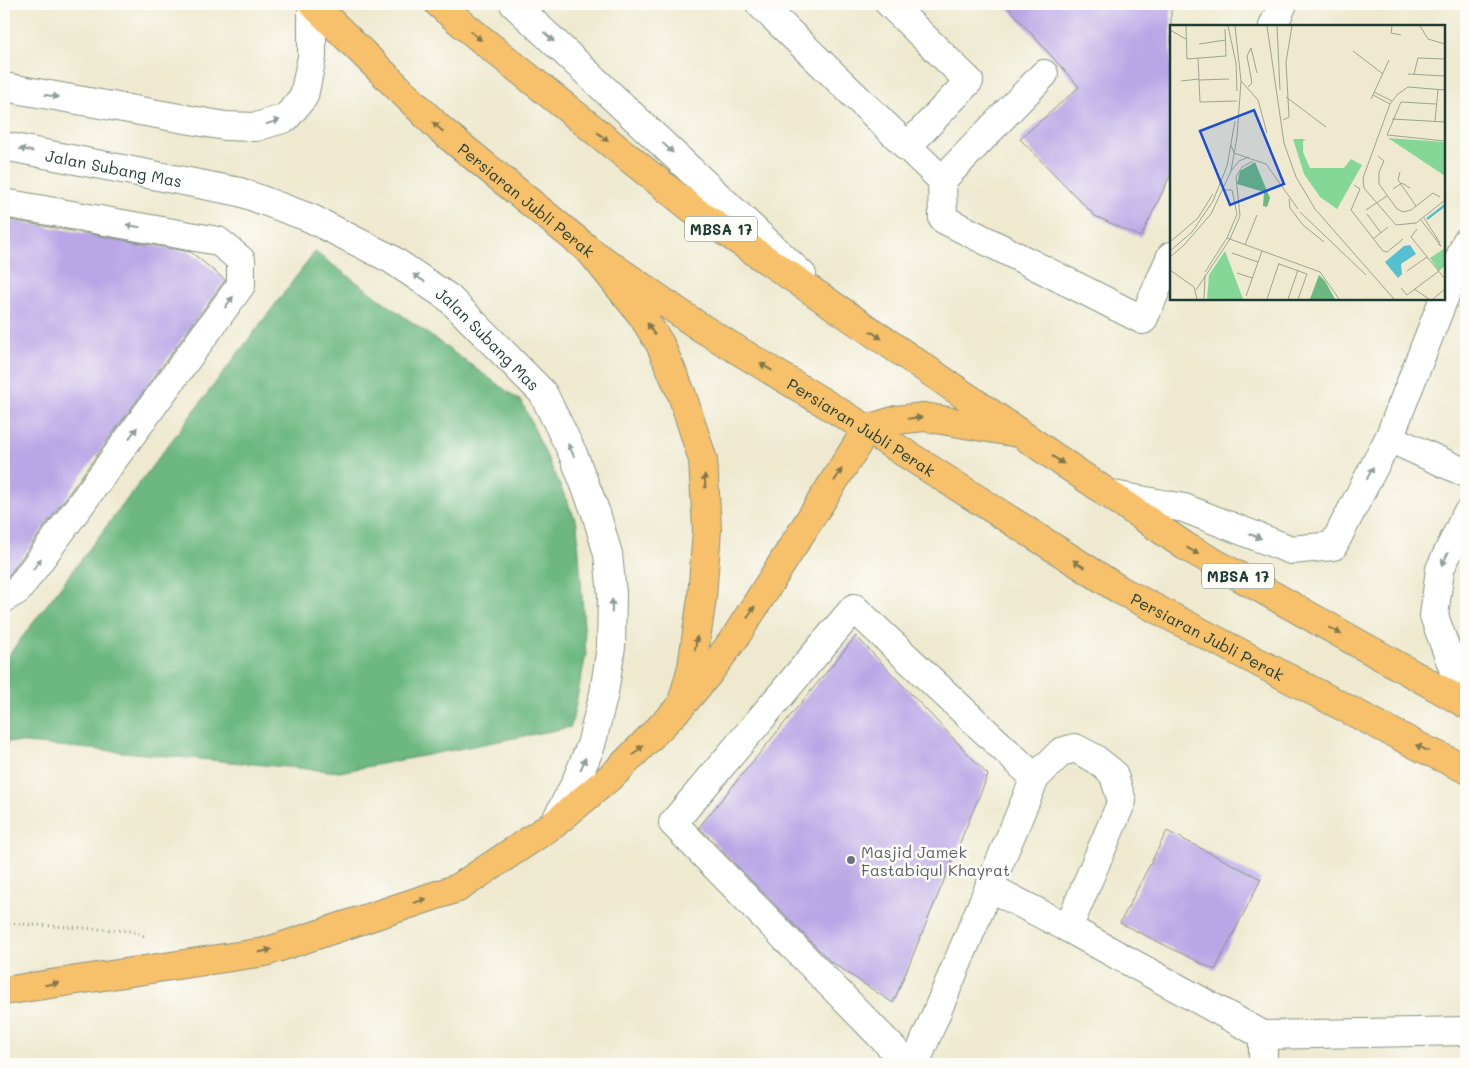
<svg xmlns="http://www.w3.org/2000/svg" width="1470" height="1068" font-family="Mali,sans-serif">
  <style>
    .forest { fill: #6cb880; stroke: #467a5a }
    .building { fill: #b9a6e6 }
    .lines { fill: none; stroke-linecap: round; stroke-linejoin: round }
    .minor-casing { stroke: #869382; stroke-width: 30 }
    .major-casing { stroke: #869382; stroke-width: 30 }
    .highway-casing { stroke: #869382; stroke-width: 30 }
    .path { stroke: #869382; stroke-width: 3; stroke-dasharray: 1 4; stroke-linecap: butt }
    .minor { stroke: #fff; stroke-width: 28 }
    .major { stroke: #f7c06b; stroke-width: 28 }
    .highway { stroke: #f7c06b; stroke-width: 28 }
    .oneway { fill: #80784d }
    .oneway2 { fill: #8f9e9a }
    .worship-dot { fill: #6b7280; stroke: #fdfcf7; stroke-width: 2 }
    .labels { text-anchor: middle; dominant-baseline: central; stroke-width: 5; stroke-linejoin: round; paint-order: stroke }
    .shield { fill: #fdfcf7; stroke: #62766e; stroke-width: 1 }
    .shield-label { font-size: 15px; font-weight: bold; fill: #1f3d34 }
    .street-label { font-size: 16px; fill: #1f3d34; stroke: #fdfcf7 }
    .worship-label { font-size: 16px; fill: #5b616d; stroke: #fdfcf7; text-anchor: start }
    .inset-river { fill: none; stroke: #55c0d0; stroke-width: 2.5 }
    .inset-road { fill: none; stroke: #9ba491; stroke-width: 1 }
    .view { fill: #1d4ed8; fill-opacity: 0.15; stroke: #1d4ed8; stroke-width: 2.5 }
    .inset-edge { fill: none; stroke: #1f3d34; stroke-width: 2.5 }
  </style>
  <rect width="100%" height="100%" fill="#fdfcf7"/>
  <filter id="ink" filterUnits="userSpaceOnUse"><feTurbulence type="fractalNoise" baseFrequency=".02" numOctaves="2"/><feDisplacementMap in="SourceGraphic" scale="10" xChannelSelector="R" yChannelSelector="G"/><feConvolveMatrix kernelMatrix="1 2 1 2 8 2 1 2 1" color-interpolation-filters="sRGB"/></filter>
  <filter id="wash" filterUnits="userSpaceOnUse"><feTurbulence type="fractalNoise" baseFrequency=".0096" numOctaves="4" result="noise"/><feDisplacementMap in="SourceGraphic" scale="20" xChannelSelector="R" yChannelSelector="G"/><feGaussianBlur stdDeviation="1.12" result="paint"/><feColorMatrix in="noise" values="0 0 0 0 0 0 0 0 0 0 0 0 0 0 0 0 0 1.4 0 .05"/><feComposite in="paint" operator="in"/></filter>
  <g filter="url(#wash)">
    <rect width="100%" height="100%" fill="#eee9cf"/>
    <!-- forest -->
    <path class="forest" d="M315,252L522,402L577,523L586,655L571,727L340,772L4,741V661Z"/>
    <g id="blocks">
      <!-- building -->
      <path class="building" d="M1005,4H1171V174L1141,237L1095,216L1020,139L1079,87Z
        M4,219L191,252L225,280L7,578L4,580Z
        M856,636L988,775L893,1003L831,962L699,827Z
        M1167,831L1261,879L1215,970L1120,923Z"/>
    </g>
  </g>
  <g filter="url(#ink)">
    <use href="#blocks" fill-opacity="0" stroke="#869382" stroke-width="1"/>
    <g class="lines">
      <!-- minor casing -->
      <g class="minor-casing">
        <g id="minor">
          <path d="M514,4L802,275"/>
          <path d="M760,4L942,180L943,219L1143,320L1171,256"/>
          <path d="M890,4L969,81L907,147"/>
          <path d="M1273,26L1283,4"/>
          <path d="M4,87L225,126L256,127L286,118L304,96L312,57V4"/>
          <path id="s1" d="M4,146L240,192L310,218L391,259L449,298L543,393L573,454L596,513L608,554L612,594L611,647L604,693L591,745L575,784L554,824"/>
          <path d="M942,180L1044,74"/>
          <path d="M4,203L218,241L241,260V285L18,590L4,598"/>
          <path d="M1389,438L1466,473"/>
          <path d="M1108,494L1184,508L1291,550L1333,546L1389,438L1466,242"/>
          <path d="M1466,515L1440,569L1434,616L1454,671L1466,683"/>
          <path d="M1035,778L1061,752L1075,748L1094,758L1113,773L1122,801L1068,928L1263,1035"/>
          <path d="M989,887L1068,928"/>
          <path d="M908,1064L673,823L854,608L1035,778L915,1064"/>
          <path d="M1263,1064V1035L1466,1031"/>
        </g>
      </g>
      <!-- major casing -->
      <g class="major-casing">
        <g id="major">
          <path id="s2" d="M313,4L440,129L590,251L700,327L867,429L1120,590L1422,748L1466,769"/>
          <path d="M439,4L466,27L695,211L1185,546L1466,704"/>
        </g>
      </g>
      <!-- highway casing -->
      <g class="highway-casing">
        <path id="highway" d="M590,251L641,314L660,344L682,395L703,460L707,529L702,598L692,667L683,699
          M4,991L265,952L458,888L554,824L615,773L680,707L709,673L736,636L867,429L896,420L924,417L1018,433"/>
      </g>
      <!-- path -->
      <path class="path" d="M4,923L131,931L147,937"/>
      <!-- minor -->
      <use href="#minor" class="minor"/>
      <!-- major -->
      <use href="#major" class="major"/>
      <!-- highway -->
      <use href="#highway" class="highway"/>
    </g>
    <!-- one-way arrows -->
    <defs><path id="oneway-solid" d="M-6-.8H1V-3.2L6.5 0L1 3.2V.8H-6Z" transform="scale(1.25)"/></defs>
    <g class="oneway">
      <use href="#oneway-solid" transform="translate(476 36) rotate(39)"/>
      <use href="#oneway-solid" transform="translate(438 127) rotate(-137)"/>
      <use href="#oneway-solid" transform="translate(603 137) rotate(39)"/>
      <use href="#oneway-solid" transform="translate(651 329) rotate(-122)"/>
      <use href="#oneway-solid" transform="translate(876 335) rotate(34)"/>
      <use href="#oneway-solid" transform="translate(766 367) rotate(-149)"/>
      <use href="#oneway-solid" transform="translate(915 418) rotate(-6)"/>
      <use href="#oneway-solid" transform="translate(1058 460) rotate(34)"/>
      <use href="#oneway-solid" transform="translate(838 475) rotate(-58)"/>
      <use href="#oneway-solid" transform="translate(705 481) rotate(-93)"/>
      <use href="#oneway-solid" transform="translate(1193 551) rotate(29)"/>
      <use href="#oneway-solid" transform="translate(1079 564) rotate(-147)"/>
      <use href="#oneway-solid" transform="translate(751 612) rotate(-58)"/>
      <use href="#oneway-solid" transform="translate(1335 631) rotate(29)"/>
      <use href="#oneway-solid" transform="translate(696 643) rotate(-82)"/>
      <use href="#oneway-solid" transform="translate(1422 748) rotate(-154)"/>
      <use href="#oneway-solid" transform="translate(638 750) rotate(-45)"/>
      <use href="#oneway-solid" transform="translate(420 901) rotate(-18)"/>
      <use href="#oneway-solid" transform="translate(265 951) rotate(-14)"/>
      <use href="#oneway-solid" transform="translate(52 984) rotate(-9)"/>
    </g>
    <g class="oneway2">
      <use href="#oneway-solid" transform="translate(549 37) rotate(43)"/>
      <use href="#oneway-solid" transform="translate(52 96) rotate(10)"/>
      <use href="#oneway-solid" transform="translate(273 122) rotate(-17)"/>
      <use href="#oneway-solid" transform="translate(668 148) rotate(43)"/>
      <use href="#oneway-solid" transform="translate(26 150) rotate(-169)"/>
      <use href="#oneway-solid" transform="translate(133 226) rotate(-170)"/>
      <use href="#oneway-solid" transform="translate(419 278) rotate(-146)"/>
      <use href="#oneway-solid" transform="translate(229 302) rotate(-54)"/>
      <use href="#oneway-solid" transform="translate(133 433) rotate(-54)"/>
      <use href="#oneway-solid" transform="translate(571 450) rotate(-115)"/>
      <use href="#oneway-solid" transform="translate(1370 473) rotate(-63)"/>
      <use href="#oneway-solid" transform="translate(1255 536) rotate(21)"/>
      <use href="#oneway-solid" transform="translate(1445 559) rotate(116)"/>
      <use href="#oneway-solid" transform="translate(37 564) rotate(-54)"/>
      <use href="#oneway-solid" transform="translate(612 606) rotate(-88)"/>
      <use href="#oneway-solid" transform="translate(583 764) rotate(-68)"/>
    </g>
  </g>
  <!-- markers -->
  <circle class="worship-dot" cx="851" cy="860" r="5"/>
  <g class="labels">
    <!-- shield labels -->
    <g class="shield">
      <rect x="685" y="216.5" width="72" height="25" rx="4"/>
      <rect x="1202" y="563.5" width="72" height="25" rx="4"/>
    </g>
    <g class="shield-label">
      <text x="721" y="229">MBSA 17</text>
      <text x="1238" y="576">MBSA 17</text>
    </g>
    <!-- street labels -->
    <g class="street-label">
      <text stroke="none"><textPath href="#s1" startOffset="112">Jalan Subang Mas</textPath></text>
      <text stroke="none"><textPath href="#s2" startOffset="290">Persiaran Jubli Perak</textPath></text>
      <text stroke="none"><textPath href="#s1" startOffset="532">Jalan Subang Mas</textPath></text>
      <text stroke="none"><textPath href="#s2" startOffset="695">Persiaran Jubli Perak</textPath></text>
      <text stroke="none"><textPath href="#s2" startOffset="1100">Persiaran Jubli Perak</textPath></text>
    </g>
    <!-- worship labels -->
    <g class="worship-label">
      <text x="861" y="851">Masjid Jamek<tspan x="861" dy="18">Fastabiqul Khayrat</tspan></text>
    </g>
  </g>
  <!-- overview -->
  <g transform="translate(1170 25)">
    <rect width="275" height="275" fill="#eee9cf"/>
    <path d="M218,113L275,117V151ZM123,114H136L133,116V127L140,143H174L181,134L192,140L167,184L150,172L134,149ZM275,223V241L269,246L260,233ZM55,226L73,274H37L39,250Z" fill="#85d798"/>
    <path d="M85,137L100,173L97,182L93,181L94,167L67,159L70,146ZM149,250L155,256L165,274H140Z" fill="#6cb880"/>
    <path d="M240,220L246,229L231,239L232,249L228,253L215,237L234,221Z" fill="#55c0d0"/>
    <path class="inset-river" d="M257,194L275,180"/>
    <path class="inset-road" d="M16,1L17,34L56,31L55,4M58,1L66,38L67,66M97,1L114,118L126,152L145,184L224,274M107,1L110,65M222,1L221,8L231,10M250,1L258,14L275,19M0,5L16,14M29,19L56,15M183,26L213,49M28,33L30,77L67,76M238,49L275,51M244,49L248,33L275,34M29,55L59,54M11,56L29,54M71,56L88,75L97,108M78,62L82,58L77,31L81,23L87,48M275,65L238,62L228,69L220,79L193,153L194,163L226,200L246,198L275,175M204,67L222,76M203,70L220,79M116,72L156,102M201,74L219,35M266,79L231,77L217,110L275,116M222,94L275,97M113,95L119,92L116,37L122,1M265,97L268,64M61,120L64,128L96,139L128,184M208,131L214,136L209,147V159L227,184L233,187L241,185L263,168L270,172M61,146L69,136L79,132M230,147L228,155L246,181M184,160L190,164L181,185L213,226L217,227L233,214M223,164L232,158L240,163M119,174L120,183L133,200L154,217M196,185L217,171M130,187L196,250M197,189L211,208M254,193L270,218M251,195L271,221L268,219M247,204L241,212L275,254M57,213L150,247L169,274M203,214L218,202M0,217L28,193L43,169M75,220L87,190M0,226L22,207L43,176L57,141L65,96M62,228L88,237M0,232L14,220L41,189L61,146L67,112L71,56L65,1M109,239L137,249L128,274M0,245L24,262L27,274M237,246L257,232M35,247L57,213L67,189L62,165H54M67,248L82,253M231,263L237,270L269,246M244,264L259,274M26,265L60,214L70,191L66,152L72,142L83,136M76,271L92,226M34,274L35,250M97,274L109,238M118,274L128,245M263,274L275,264"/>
    <path class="view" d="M84,85L114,159L60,180L30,106Z"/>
    <rect width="275" height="275" class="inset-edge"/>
  </g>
  <!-- margin -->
  <rect width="1470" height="1068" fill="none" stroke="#fdfcf7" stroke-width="20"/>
</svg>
